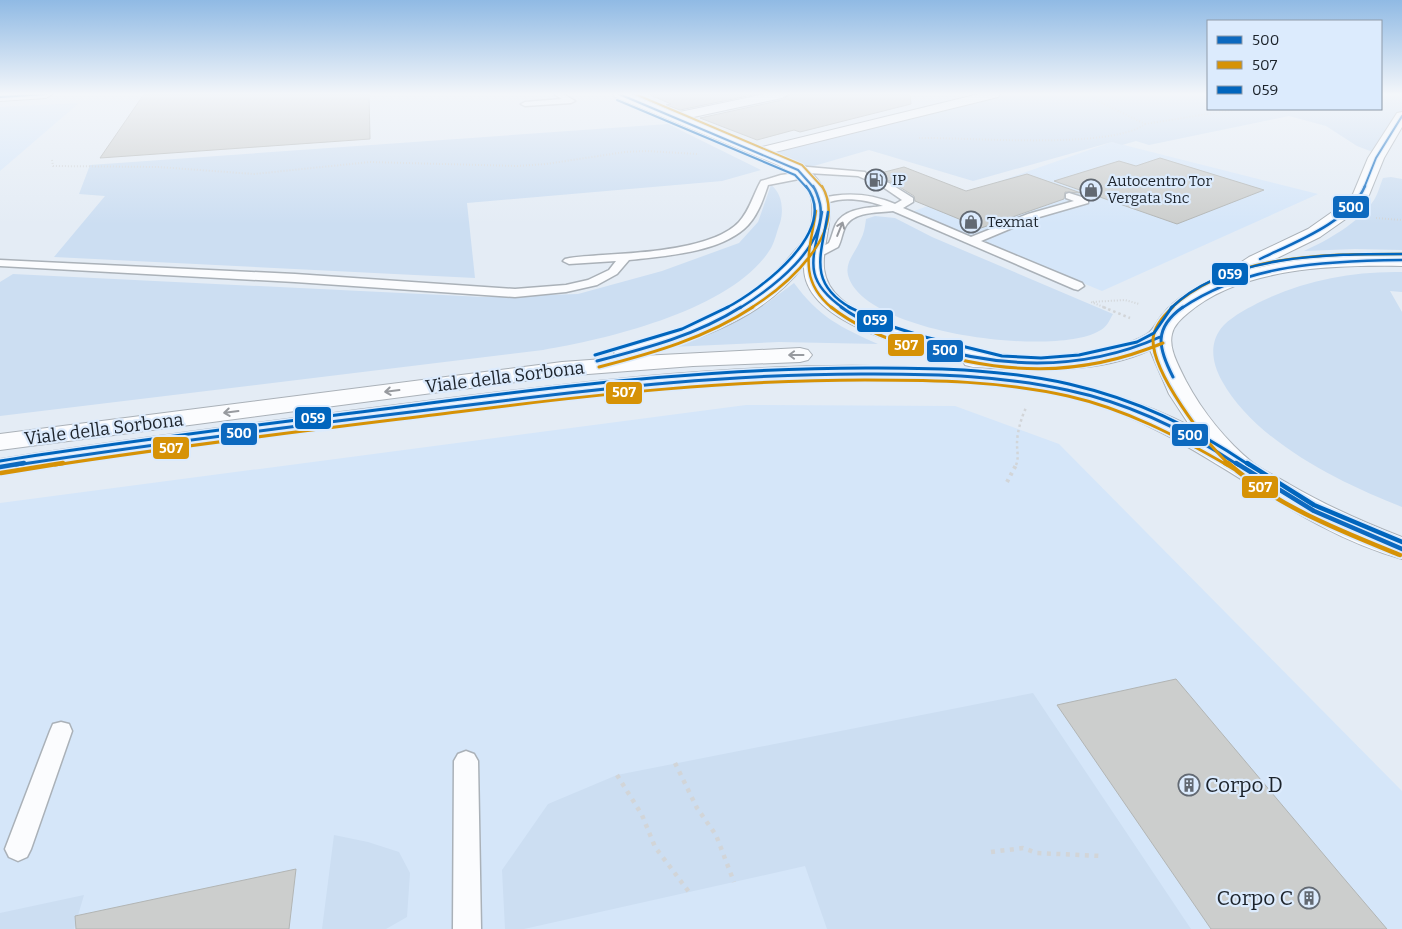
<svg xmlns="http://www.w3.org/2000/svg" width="1402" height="929" font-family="Bitter,serif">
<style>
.built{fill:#d5e6f9}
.green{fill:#ccdef2}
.building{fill:#cccecd;stroke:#b2b5b4}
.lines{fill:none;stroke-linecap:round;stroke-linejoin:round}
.service-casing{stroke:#aab1b8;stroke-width:3}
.minor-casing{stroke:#aab1b8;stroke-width:2}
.tertiary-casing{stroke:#aab1b8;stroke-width:2}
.secondary-casing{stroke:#aab1b8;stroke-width:2}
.path-far3{stroke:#d2d5d8;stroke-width:2;stroke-dasharray:1 2;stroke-linecap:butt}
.path-far2{stroke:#d2d5d8;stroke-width:2.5;stroke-dasharray:2.5 3;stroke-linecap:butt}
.path-far1{stroke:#d2d5d8;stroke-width:4;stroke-dasharray:3 4.5;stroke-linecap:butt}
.path{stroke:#d2d5d8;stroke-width:4.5;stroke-dasharray:4 5.5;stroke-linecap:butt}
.service{fill:#fbfcfe;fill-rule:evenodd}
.minor{fill:#fbfcfe;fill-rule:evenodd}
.tertiary{fill:#fbfcfe;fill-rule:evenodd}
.secondary{fill:#fbfcfe;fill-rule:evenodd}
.bus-1-far3-casing{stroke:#dcebfd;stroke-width:4}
.bus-1-far2-casing{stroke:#dcebfd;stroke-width:5}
.bus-1-far1-casing{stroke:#dcebfd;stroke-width:6}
.bus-1-casing{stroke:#dcebfd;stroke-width:8}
.bus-2-far3-casing{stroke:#dcebfd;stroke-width:4}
.bus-2-far2-casing{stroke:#dcebfd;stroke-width:5}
.bus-2-far1-casing{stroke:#dcebfd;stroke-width:6}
.bus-2-casing{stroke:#dcebfd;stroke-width:8}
.bus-3-far3-casing{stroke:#dcebfd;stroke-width:4}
.bus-3-far2-casing{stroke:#dcebfd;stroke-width:5}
.bus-3-far1-casing{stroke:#dcebfd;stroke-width:6}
.bus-3-casing{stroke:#dcebfd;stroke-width:8}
.bus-1-far3{stroke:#0c69bf;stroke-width:2}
.bus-1-far2{stroke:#0c69bf;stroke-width:2.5}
.bus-1-far1{stroke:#0c69bf;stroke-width:3}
.bus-1{stroke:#0c69bf;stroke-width:4.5}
.bus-2-far3{stroke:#d69206;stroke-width:2}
.bus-2-far2{stroke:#d69206;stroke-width:2.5}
.bus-2-far1{stroke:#d69206;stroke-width:3}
.bus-2{stroke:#d69206;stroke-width:4.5}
.bus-3-far3{stroke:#0065bd;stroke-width:2}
.bus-3-far2{stroke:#0065bd;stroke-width:2.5}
.bus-3-far1{stroke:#0065bd;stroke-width:3}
.bus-3{stroke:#0065bd;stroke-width:4.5}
.oneway{stroke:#979a9f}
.labels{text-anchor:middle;stroke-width:4.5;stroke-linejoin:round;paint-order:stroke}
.far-poi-label{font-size:15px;fill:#1c232b;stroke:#dcebfd;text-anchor:start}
.street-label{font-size:18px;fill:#1c232b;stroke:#dcebfd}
.near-poi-label{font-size:21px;fill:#1c232b;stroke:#dcebfd;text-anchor:start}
.line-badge{stroke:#dcebfd;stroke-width:2}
.badge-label{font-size:14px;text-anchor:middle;font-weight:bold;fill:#fff}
</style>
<rect width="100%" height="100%" fill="#e4ecf5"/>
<path class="built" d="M79 103 0 171V107Z
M1112 142 1318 194 1102 291 911 212Z
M746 405 955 406 1059 444 1402 791V929H0V503Z"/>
<path class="green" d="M1004 94H1208V109H1381V94H1402V116L1378 154 1357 146 1326 126 1289 116 1149 145 1136 141 1122 145 1112 142 973 181 869 150 807 168 772 152Z
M668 124 761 170 722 181 467 203 475 278 54 257 105 196 79 194 90 165Z
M1391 177 1402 179V250L1355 249 1304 251C1328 240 1359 223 1374 200 1378 194 1380 185 1383 178Z
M771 185C782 193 784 210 780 223 777 231 775 241 771 248 735 309 609 339 543 350L0 416V282L13 274 483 297 578 294 662 271 739 243 758 222Z
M875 216 895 218 932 237 1113 314C1109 321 1107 327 1099 331 1055 357 863 334 848 275 845 262 855 253 860 241 864 234 865 227 866 219Z
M1402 272V292L1390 291 1402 312V507C1340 483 1255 441 1222 381 1212 363 1208 342 1224 325 1234 315 1250 307 1262 301 1306 280 1353 271 1402 272Z
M794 283C819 317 840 327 878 344L779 342 671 347 747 315 767 303Z
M1033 693 1191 929H827L805 866 524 929H505L502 870 548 804 617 775Z
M334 835 368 842 399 852 410 873 407 917 386 929H322Z
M84 895 74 929H0V913Z"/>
<path class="building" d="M144 94H369L370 139 100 158Z
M648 94H757L680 110 666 105 671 104Z
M790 94H910L911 104 800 132 794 130 757 140 700 118 782 100Z
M1160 158 1264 190 1177 224 1054 181 1119 161 1136 166Z
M904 167 966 191 1027 174 1081 193 1065 192 1064 199 981 228 915 201 914 196 890 181 873 175Z
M1176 679 1341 875 1387 929H1211L1057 705Z
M296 869 289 929H76L75 916Z"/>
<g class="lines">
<g class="service-casing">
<path id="service" d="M554 94H563L575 101 571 103 525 106 521 104 525 102 562 99Z
M796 166 865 172 867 175 889 183 913 198V202L903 208 971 237 1028 214 1074 201 1066 198V194L1069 193 1088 199V203L1036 218 981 241 1082 283 1084 286 1078 290 1074 289 893 211C879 213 857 211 847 224 842 231 842 240 838 247L819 257H811L809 255 811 253 829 243C832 237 833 230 836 224 845 208 867 208 883 206 870 201 852 198 838 200 832 201 825 204 818 203V199C845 192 869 193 895 204L902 200 883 187 858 176 808 173 811 175 809 177 768 185C763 200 757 218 744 229 716 253 664 256 629 260L617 274 597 285 566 292 515 297 295 282 0 266V260L295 274 515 289 566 285 588 280 609 270 616 261 569 264 563 261 565 259C577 256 591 256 603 255 639 253 714 249 739 222 750 210 753 195 761 181L781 175 804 172 793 171 791 169Z
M61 722 69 724 72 731 31 849 27 857 18 861 9 857 5 849 50 731 53 724Z
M466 751 474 754 478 761 481 929H453L454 761 458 754Z"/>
</g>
<g class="minor-casing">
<path id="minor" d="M0 94H52L46 98 0 101Z
M765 94H788L782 98 675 121 668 117 675 113Z
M979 94H1000L998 97 759 156 754 155 752 152 754 149Z"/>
</g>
<g class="tertiary-casing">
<path id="tertiary" d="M613 94H630L805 167C862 213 795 259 841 299 877 330 953 347 1000 354 1038 360 1114 354 1147 334 1153 331 1158 319 1163 314 1175 299 1195 287 1213 281 1273 259 1338 254 1402 254V266C1335 265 1241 267 1188 313 1181 319 1174 325 1172 334 1168 349 1180 368 1186 381 1202 411 1226 441 1253 463 1264 471 1277 477 1289 484 1325 505 1363 522 1402 537V559C1286 527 1200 434 1084 401 1022 383 954 382 889 381 746 379 604 394 461 412 307 432 153 450 0 475V459C132 438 264 422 396 405 554 385 713 364 872 366 985 368 1088 374 1190 426L1169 394 1150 350C1096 375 1031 370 973 367L965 365 962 360C917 350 801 324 804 265 765 317 702 339 641 356L800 348 808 350 812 355 808 360 800 362 693 366 562 376 0 450V434L562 362 618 358 614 353 618 348C686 329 747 310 793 253 805 238 810 238 812 218 815 187 802 178 778 165L615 97Z"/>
</g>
<g class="secondary-casing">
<path id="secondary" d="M1402 112V127L1384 158 1369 195 1357 211 1320 237 1263 265 1228 288 1221 290 1214 288 1211 284 1214 280 1249 257 1308 229 1345 203 1353 194 1368 158 1397 113Z"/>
</g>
<path class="path-far3" d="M1145 124 1239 109
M919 138C967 137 1110 150 1145 124L1096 100 1091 94
M52 160 53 166 159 167 254 174 370 162 517 166 546 164 625 152 646 151 698 154
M1376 218 1402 220
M1106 308 1091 302 1125 300 1139 304"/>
<path class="path-far2" d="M1103 307 1130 318
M1016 465C1019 458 1017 451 1017 444 1017 433 1021 418 1026 408"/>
<path class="path-far1" d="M1007 482 1017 463"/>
<path class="path" d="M675 763 697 808 716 835 734 882
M617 775 642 815 655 847 689 892
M991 852 1023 848 1037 853 1102 856"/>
<use href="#service" class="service"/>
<use href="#minor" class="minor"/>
<use href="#tertiary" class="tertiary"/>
<use href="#secondary" class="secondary"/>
<g class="bus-1-far3-casing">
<path id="bus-1-far3" d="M619 94 798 170 814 188
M0 97 46 94
M1364 188 1376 158 1402 116"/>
</g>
<g class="bus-1-far2-casing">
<path id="bus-1-far2" d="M822 212C815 257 799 277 843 308
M1260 259C1293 243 1350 222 1365 186
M740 308C772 288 828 247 820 204 818 196 817 192 813 186
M1182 308C1247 264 1325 261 1402 260"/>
</g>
<g class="bus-1-far1-casing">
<path id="bus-1-far1" d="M841 307C866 325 895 336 924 345 1003 369 1084 371 1160 337
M597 361C647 348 697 335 741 307
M1173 377C1158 348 1153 328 1183 307
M16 465C166 442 318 423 469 405 603 388 738 373 874 374 938 374 1004 376 1067 390 1129 403 1185 430 1238 465"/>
</g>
<g class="bus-1-casing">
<path id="bus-1" d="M1236 463 1314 511 1402 549
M0 467 24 463"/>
</g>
<g class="bus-2-far3-casing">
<path id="bus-2-far3" d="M635 94 802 165 823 188"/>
</g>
<g class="bus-2-far2-casing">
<path id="bus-2-far2" d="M816 211C810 250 797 279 832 308
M751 308C786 286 849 233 822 186
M1171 308C1231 253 1326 254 1402 254"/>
</g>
<g class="bus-2-far1-casing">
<path id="bus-2-far1" d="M831 307C856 327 886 339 916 348 1002 375 1079 378 1163 343
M1173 307C1163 316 1154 326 1153 339 1152 373 1205 442 1230 465
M599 367C653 353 706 338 753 307
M55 465C191 444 328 428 465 411 598 394 731 380 865 380 933 380 1002 381 1068 396 1125 409 1177 436 1227 465"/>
</g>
<g class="bus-2-casing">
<path id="bus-2" d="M1225 463 1235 469
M1228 463C1276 506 1341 531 1400 555
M1 473 63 463"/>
</g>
<g class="bus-3-far3-casing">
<path id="bus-3-far3" d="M617 100 795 175 807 188"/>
</g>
<g class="bus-3-far2-casing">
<path id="bus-3-far2" d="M828 212C822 253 806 282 851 308
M726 308C760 290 841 231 806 186
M1171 308C1226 254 1330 254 1402 254"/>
</g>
<g class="bus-3-far1-casing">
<path id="bus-3-far1" d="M849 307 884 324 925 337 1002 356 1041 358 1079 355 1137 342 1154 333 1172 307
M595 355 682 329 728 307
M0 461C146 438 292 421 438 402 584 383 731 367 878 368 942 368 1007 370 1069 384 1138 400 1191 426 1249 465"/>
</g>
<g class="bus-3-casing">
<path id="bus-3" d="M1247 463 1314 505 1402 542"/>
</g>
<use href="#bus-1-far3" class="bus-1-far3"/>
<use href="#bus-1-far2" class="bus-1-far2"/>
<use href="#bus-1-far1" class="bus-1-far1"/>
<use href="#bus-1" class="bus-1"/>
<use href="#bus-2-far3" class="bus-2-far3"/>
<use href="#bus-2-far2" class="bus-2-far2"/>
<use href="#bus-2-far1" class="bus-2-far1"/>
<use href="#bus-2" class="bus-2"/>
<use href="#bus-3-far3" class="bus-3-far3"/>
<use href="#bus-3-far2" class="bus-3-far2"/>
<use href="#bus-3-far1" class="bus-3-far1"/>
<use href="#bus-3" class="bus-3"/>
</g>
<defs><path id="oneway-shaft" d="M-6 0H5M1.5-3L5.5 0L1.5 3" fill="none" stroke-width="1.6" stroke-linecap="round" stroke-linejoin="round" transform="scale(1.25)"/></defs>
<g class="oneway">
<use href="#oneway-shaft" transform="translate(840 229) rotate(-68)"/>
<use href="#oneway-shaft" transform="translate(796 355) rotate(180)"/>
<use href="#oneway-shaft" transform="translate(392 391) rotate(173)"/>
<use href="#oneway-shaft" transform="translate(231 412) rotate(173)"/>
</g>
<linearGradient id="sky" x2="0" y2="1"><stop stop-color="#90bae4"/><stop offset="0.42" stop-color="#f3f6fa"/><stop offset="1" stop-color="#f3f6fa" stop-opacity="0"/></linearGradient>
<rect width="1402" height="224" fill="url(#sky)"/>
<defs>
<g id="fuel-ring" transform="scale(1.125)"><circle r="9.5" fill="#dcebfd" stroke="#626972" stroke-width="1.5"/><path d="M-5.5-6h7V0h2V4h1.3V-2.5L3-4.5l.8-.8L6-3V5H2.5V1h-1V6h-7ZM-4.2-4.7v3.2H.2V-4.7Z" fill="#626972"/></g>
<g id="shop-ring" transform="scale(1.125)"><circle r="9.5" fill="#dcebfd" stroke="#626972" stroke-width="1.5"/><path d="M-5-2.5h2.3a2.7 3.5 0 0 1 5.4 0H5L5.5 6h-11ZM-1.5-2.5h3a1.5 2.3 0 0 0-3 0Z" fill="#626972"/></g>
<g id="building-ring" transform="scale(1.125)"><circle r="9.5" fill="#dcebfd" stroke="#626972" stroke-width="1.5"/><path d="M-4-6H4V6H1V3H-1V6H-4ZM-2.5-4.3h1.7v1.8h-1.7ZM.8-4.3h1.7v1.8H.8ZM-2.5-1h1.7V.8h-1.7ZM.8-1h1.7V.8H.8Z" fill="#626972"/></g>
</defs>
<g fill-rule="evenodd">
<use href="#fuel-ring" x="876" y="180"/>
<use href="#shop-ring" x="1091" y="190"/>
<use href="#shop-ring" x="971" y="222"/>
<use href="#building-ring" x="1189" y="785"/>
<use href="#building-ring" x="1309" y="898"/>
</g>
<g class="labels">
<g class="far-poi-label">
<text x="892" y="185">IP</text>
<text x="1107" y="186">Autocentro Tor<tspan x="1107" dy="17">Vergata Snc</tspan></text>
<text x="987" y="227">Texmat</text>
</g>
<g class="street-label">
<text transform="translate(505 377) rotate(-7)" y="6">Viale della Sorbona</text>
<text transform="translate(104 429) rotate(-7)" y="6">Viale della Sorbona</text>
</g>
<g class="near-poi-label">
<text x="1205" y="792">Corpo D</text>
<text x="1293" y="905" text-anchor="end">Corpo C</text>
</g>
</g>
<g class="line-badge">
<rect x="1332" y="195" width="38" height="24" rx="5" fill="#0c69bf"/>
<rect x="1211" y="262" width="38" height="24" rx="5" fill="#0065bd"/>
<rect x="856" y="309" width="38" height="24" rx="5" fill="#0065bd"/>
<rect x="887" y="333" width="38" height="24" rx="5" fill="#d69206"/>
<rect x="926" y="339" width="38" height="24" rx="5" fill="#0c69bf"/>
<rect x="605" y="381" width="38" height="24" rx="5" fill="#d69206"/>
<rect x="294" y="406" width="38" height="24" rx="5" fill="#0065bd"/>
<rect x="220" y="422" width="38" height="24" rx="5" fill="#0c69bf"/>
<rect x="1171" y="423" width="38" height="24" rx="5" fill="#0c69bf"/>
<rect x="152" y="436" width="38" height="24" rx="5" fill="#d69206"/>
<rect x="1241" y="475" width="38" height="24" rx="5" fill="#d69206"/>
</g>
<g class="badge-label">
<text x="1351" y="212">500</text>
<text x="1230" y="279">059</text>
<text x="875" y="325">059</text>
<text x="906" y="350">507</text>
<text x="945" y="355">500</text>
<text x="624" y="397">507</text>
<text x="313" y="423">059</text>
<text x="239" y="438">500</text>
<text x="1190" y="440">500</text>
<text x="171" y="453">507</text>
<text x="1260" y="492">507</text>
</g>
<rect x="1207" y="20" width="175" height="90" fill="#dcebfd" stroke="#8f9ba9"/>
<rect x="1217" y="36" width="25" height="8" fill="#0c69bf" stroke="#8f9ba9"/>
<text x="1252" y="45" font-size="15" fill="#1c232b">500</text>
<rect x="1217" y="61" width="25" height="8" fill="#d69206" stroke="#8f9ba9"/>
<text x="1252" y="70" font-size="15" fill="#1c232b">507</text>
<rect x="1217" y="86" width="25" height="8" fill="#0065bd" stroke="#8f9ba9"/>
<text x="1252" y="95" font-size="15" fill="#1c232b">059</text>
</svg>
